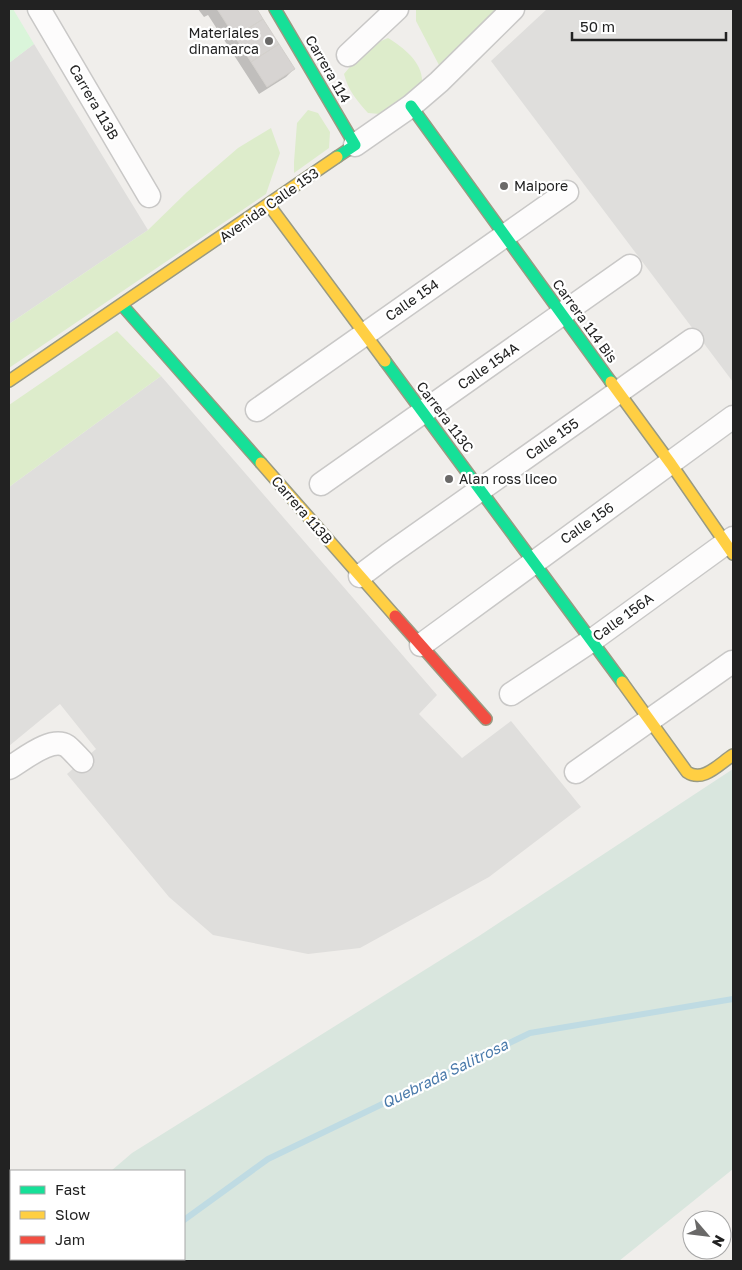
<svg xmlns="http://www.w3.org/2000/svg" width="742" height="1270" font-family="'Golos Text',sans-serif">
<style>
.residential{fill:#dfdedc}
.grass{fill:#ddeccb}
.wetland{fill:#d9e6de}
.park{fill:#daf5da}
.shadow{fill:#0003}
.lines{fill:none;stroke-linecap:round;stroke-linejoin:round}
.stream{stroke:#bfdbe3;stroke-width:6}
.building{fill:#d7d4d2;stroke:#d3d0cc}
.street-casing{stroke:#c9c8c7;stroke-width:25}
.fast-casing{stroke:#999a82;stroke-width:14}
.slow-casing{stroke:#999a82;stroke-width:14}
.jam-casing{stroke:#999a82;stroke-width:14}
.street{stroke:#fdfcfc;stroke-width:22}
.fast{stroke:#16e098;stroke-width:11}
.slow{stroke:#ffcf43;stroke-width:11}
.jam{stroke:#f24e42;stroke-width:11}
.poi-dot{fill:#6a6968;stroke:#fff;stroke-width:2}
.labels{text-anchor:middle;stroke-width:4.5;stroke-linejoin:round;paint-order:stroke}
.poi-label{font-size:14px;fill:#222;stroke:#fff;text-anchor:start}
.street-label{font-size:14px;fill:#222;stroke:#fff}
.water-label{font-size:15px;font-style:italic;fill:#4a7aab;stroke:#fff}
</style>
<rect width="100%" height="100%" fill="#f0eeeb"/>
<path class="residential" d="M547 9H733V382L491 61Z
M34 44 148 230 9 324V63Z
M161 376 437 695 419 714 462 758 511 721 581 807 489 877 360 948 308 954 213 935 169 897 67 774 96 749 60 704 9 746V487Z"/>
<path class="grass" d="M416 9H500L440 67 416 21Z
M388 38C404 48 424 63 422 84L395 107 380 114 368 113C357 101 348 90 344 74 357 58 368 45 388 38Z
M308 110 318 113 330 132 329 148 294 173V162L297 123Z
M271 128 280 153 266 194 9 368V324L148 230 187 192 238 148Z
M117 331 161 376 9 487V405Z"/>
<path class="wetland" d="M733 769V1169L619 1261H9V1257L11 1255V1259H184V1171H111L132 1153 479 936Z"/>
<path class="park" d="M9 9H13L34 44 9 63Z"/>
<path class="shadow" d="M198 9H255L294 69 286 77 259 94 208 15 204 17Z"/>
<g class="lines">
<path class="stream" d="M184 1220 268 1159 530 1033 733 999
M128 1261 132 1259"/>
</g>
<path class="building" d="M217 9H257L263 19 235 37Z
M263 19 279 44 251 62 235 37Z
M279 44 295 69 267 87 251 62Z"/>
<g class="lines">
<g class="street-casing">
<path id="street" d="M39 9 149 196
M348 55 397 9
M355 145 411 106 439 82 513 9
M257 410 567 192
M321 484 630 266
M360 576 388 555 692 340
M421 645 733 417
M511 694 591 641 733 538
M9 768C23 760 51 736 67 746 72 750 77 756 82 761
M576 772 732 662"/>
</g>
<g class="fast-casing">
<path id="fast" d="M275 9 355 145 337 157
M411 106 611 382
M122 305 261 463
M385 361 622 682"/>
</g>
<g class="slow-casing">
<path id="slow" d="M269 205 385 361
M9 381 337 157
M611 382 671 464 733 554
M261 463 395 616
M622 682 687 772C703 783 719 764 733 755"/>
</g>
<g class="jam-casing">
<path id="jam" d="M395 616 486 719"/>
</g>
<use href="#street" class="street"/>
<use href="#fast" class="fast"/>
<use href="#slow" class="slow"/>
<use href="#jam" class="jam"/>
</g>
<g class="poi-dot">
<circle cx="269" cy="41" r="5"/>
<circle cx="504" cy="186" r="5"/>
<circle cx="449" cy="479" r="5"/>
</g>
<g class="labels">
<g class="poi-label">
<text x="259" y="38" text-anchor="end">Materiales<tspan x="259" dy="16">dinamarca</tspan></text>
<text x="514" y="191">Maipore</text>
<text x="459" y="484">Alan ross liceo</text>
</g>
<g class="street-label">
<text transform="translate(328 69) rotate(60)" y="5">Carrera 114</text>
<text transform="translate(94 102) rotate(60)" y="5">Carrera 113B</text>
<text transform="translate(269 205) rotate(-35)" y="5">Avenida Calle 153</text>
<text transform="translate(412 300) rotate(-35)" y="5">Calle 154</text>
<text transform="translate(585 321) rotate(54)" y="5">Carrera 114 Bis</text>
<text transform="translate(488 366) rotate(-35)" y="5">Calle 154A</text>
<text transform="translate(445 417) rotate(53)" y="5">Carrera 113C</text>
<text transform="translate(552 439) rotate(-35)" y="5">Calle 155</text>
<text transform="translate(302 510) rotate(49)" y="5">Carrera 113B</text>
<text transform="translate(587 523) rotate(-35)" y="5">Calle 156</text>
<text transform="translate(623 617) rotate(-36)" y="5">Calle 156A</text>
</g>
<g class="water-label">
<text transform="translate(445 1074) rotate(-26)" y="5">Quebrada Salitrosa</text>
</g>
</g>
<rect width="742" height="1270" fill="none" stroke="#222222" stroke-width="20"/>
<rect x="10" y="1170" width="175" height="90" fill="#ffffff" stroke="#a7a7a7"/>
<rect x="20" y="1186" width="25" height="8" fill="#16e098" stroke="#a7a7a7"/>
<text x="55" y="1195" font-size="15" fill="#222222">Fast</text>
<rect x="20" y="1211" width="25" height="8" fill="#ffcf43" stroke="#a7a7a7"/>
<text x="55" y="1220" font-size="15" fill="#222222">Slow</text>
<rect x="20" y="1236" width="25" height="8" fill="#f24e42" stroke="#a7a7a7"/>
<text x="55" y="1245" font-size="15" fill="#222222">Jam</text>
<g transform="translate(707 1235) rotate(118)"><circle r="24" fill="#ffffff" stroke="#a7a7a7"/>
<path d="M0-4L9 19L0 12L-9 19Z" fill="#6a6968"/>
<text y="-8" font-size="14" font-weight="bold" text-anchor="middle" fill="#222222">N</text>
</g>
<path d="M572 32v8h154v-8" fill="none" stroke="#222222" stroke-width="2.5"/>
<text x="580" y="32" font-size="15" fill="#222222" stroke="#ffffff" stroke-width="4" paint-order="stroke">50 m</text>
</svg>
